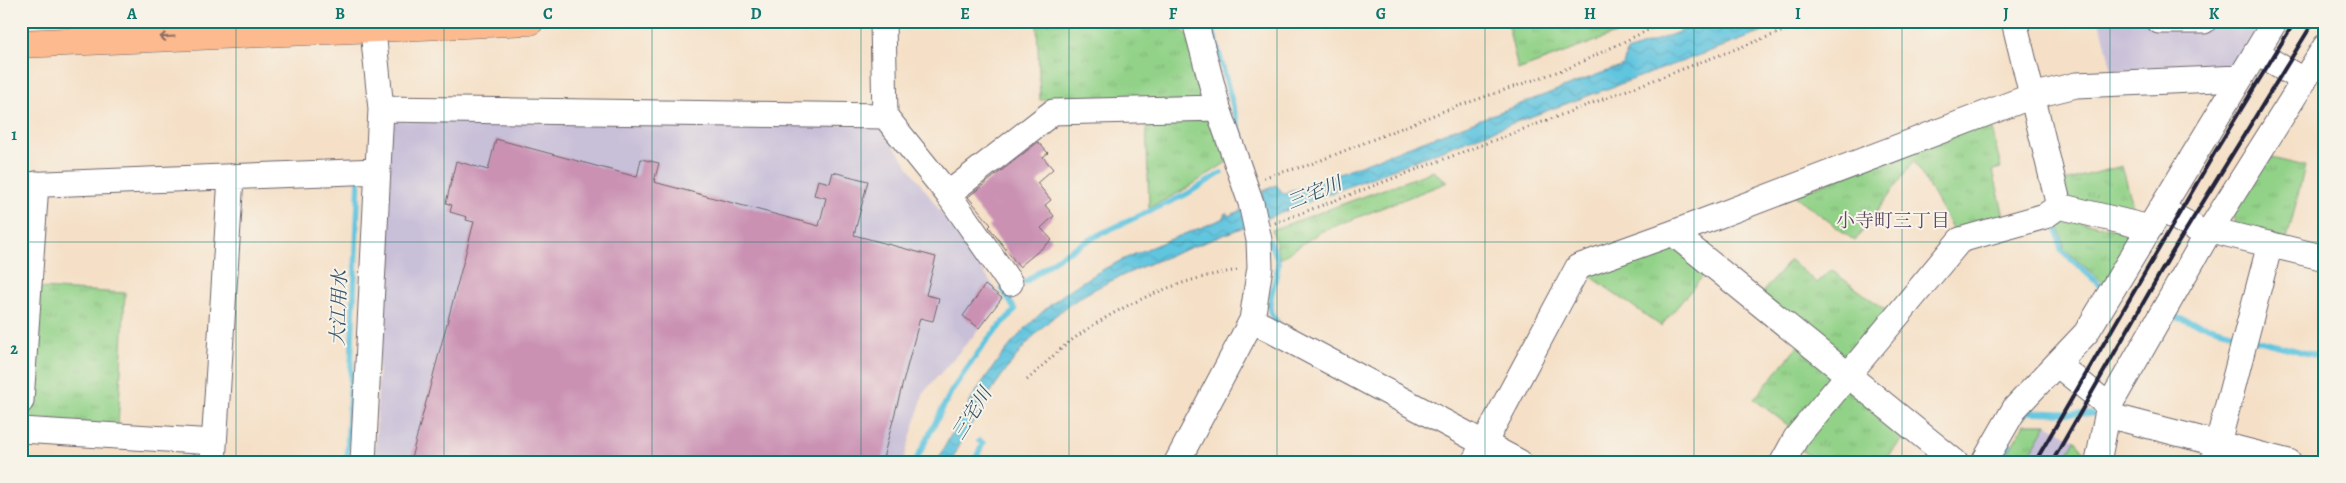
<svg xmlns="http://www.w3.org/2000/svg" width="2346" height="483" font-family="Alegreya,'Noto Serif JP',serif">
<style>
.industrial{fill:#c8bfd8}
.grass{fill:url(#grass-tufts);stroke:#5a7a62}
.water{fill:url(#water-waves);stroke:#42748d}
.lines{fill:none;stroke-linecap:round;stroke-linejoin:round}
.stream{stroke:#61c5df;stroke-width:5.5}
.building{fill:#ca91b3}
.minor-casing{stroke:#6c646c;stroke-width:27}
.major-casing{stroke:#6c646c;stroke-width:29}
.path{stroke:#6c646c;stroke-width:3;stroke-dasharray:1 4;stroke-linecap:butt}
.minor{stroke:#fff;stroke-width:25}
.major{stroke:#fcba8e;stroke-width:28}
.rail{stroke:#22223b;stroke-width:4}
.oneway{stroke:#8f6e64}
.grid{fill:none;stroke:#0f766e;stroke-width:1;stroke-opacity:0.55}
.labels{text-anchor:middle;stroke-width:4;stroke-linejoin:round;paint-order:stroke}
.water-label{font-size:19px;font-style:italic;fill:#35536c;stroke:#f7f3e8}
.neighbourhood-label{font-size:19px;fill:#5d4965;stroke:#f7f3e8}
.neatline{fill:none;stroke:#0f766e;stroke-width:2}
.grid-label{font-size:16px;text-anchor:middle;font-weight:bold;fill:#0f766e}
</style>
<defs>
<pattern id="grass-tufts" width="24" height="20" patternUnits="userSpaceOnUse" patternTransform="scale(1.25)"><rect width="24" height="20" fill="#92d288"/><path d="M3 7l-1-3M5 7V3M7 7l1-3M15 17l-1-3M17 17v-4M19 17l1-3" fill="none" stroke="#7eb476"/></pattern>
<pattern id="water-waves" width="16" height="10" patternUnits="userSpaceOnUse" patternTransform="scale(1.25)"><rect width="16" height="10" fill="#61c5df"/><path d="M0 5q4-4 8 0t8 0" fill="none" stroke="#54a9c0"/></pattern>
</defs>
<rect width="100%" height="100%" fill="#f7f3e8"/>
<filter id="ink" filterUnits="userSpaceOnUse"><feTurbulence type="fractalNoise" baseFrequency=".02" numOctaves="2"/><feDisplacementMap in="SourceGraphic" scale="10" xChannelSelector="R" yChannelSelector="G"/><feConvolveMatrix kernelMatrix="1 2 1 2 8 2 1 2 1" color-interpolation-filters="sRGB"/></filter>
<filter id="wash" filterUnits="userSpaceOnUse"><feTurbulence type="fractalNoise" baseFrequency=".0096" numOctaves="4" result="noise"/><feDisplacementMap in="SourceGraphic" scale="20" xChannelSelector="R" yChannelSelector="G"/><feGaussianBlur stdDeviation="1.12" result="paint"/><feColorMatrix in="noise" values="0 0 0 0 0 0 0 0 0 0 0 0 0 0 0 0 0 1.4 0 .05"/><feComposite in="paint" operator="in"/></filter>
<g filter="url(#wash)">
<rect width="100%" height="100%" fill="#f5e0c7"/>
<path class="industrial" d="M2100 21H2262L2239 60 2225 69 2112 71Z
M396 121 879 125 1004 301 924 392 903 462H375L388 131Z
M2024 424H2047L2075 440 2088 456 2085 462H2003Z"/>
<path class="grass" d="M1129 21H1169L1192 38 1206 91 1195 102 1091 98 1040 100 1037 24Z
M1507 21H1650L1518 70Z
M1146 116 1215 120 1227 162 1184 190 1149 208Z
M1990 120 2001 168 1993 170 2005 221 1956 235 1914 161 1855 241 1794 195Z
M2267 157 2305 166 2287 240 2237 229 2232 215Z
M2122 166 2136 216 2075 206 2057 183Z
M1433 171 1448 182 1320 232 1280 259 1272 230Z
M2057 217 2135 233 2107 286 2064 249Z
M1665 243 1708 270 1661 326 1583 271Z
M1790 260 1817 283 1831 270 1891 314 1851 363 1760 295Z
M38 288 125 293 118 427 36 422 29 412Z
M1799 345 1834 374 1794 430 1754 399Z
M1856 390 1908 432 1884 462H1817L1799 448 1844 391Z
M2024 424H2047L2025 462H2003Z
M2075 440 2088 456 2085 462H2064Z"/>
<path class="water" d="M1709 21H1793L1486 133 1146 265C1120 277 1092 288 1069 305 1019 340 978 408 951 462H937C976 383 1025 309 1106 268 1144 248 1186 234 1225 218L1224 214 1227 213 1228 216 1262 202 1263 191 1276 185 1284 194 1623 65 1627 51Z"/>
<g class="lines">
<path class="stream" d="M1212 27 1243 143
M2056 225 2061 250 2103 288 2102 291
M1269 241C1272 247 1278 257 1278 263 1279 278 1260 311 1277 321
M1025 282 1062 255 1102 233 1187 194 1221 173
M2170 321 2173 317 2239 334
M2252 339 2325 358
M2024 416 2026 412 2093 414
M347 462 359 177
M915 462 952 390 987 340 1015 310 1002 288
M974 462 983 443 979 441
M1999 462 2009 444"/>
</g>
<g id="blocks">
<path class="building" d="M496 139 637 177 641 159 659 163 654 182 819 226 826 198 814 195 818 180 830 183 833 172 868 181 854 235 936 257 926 295 939 298 933 321 920 318 882 462H410L474 222 466 220 467 217 450 212 452 205 446 203 456 161 488 170Z
M1038 142 1048 153 1043 157 1053 169 1037 183 1051 200 1045 205 1054 216 1041 228 1052 240 1019 267 989 227 991 225 968 197Z
M985 285 1002 298 979 328 963 316Z"/>
</g>
</g>
<g filter="url(#ink)">
<use href="#blocks" fill-opacity="0" stroke="#6c646c" stroke-width="1"/>
<g class="lines">
<g class="minor-casing">
<path id="minor" d="M883 21 885 116 948 194 1010 283
M2014 21 2059 206 2150 228
M2159 21H2204
M2256 52 2304 81
M381 109 885 116
M21 185 378 171
M948 194 1053 112 1218 108
M2161 209 2207 235
M2211 230 2325 258
M1673 233 1955 462
M1252 320 1519 462
M2057 364 2109 406
M21 401 36 184
M2107 415 2289 462
M21 430 214 442
M213 462 231 177
M363 462 381 109 372 21
M1177 462 1252 320 1260 267 1259 240 1251 203 1218 108 1195 21
M1474 462 1578 267 1673 233 2032 96 2076 85 2240 78
M1783 462 1796 438 1960 240 2045 216 2059 206
M1984 462 2015 408 2086 333 2275 21
M2098 462 2109 406 2207 235 2325 47
M2213 462 2270 244"/>
</g>
<g class="major-casing">
<path id="major" d="M21 44 530 21"/>
</g>
<path class="path" d="M1264 177 1309 165 1441 112 1571 67 1667 21
M1275 223 1794 27
M1027 380C1042 367 1056 352 1072 340 1121 304 1180 278 1239 270"/>
<use href="#minor" class="minor"/>
<use href="#major" class="major"/>
<path class="rail" d="M2035 462 2215 152 2295 21
M2052 462 2170 256 2314 21"/>
</g>
<defs><path id="oneway-shaft" d="M-6 0H5M1.5-3L5.5 0L1.5 3" fill="none" stroke-width="1.6" stroke-linecap="round" stroke-linejoin="round" transform="scale(1.25)"/></defs>
<use class="oneway" href="#oneway-shaft" transform="translate(167 37) rotate(177)"/>
</g>
<path class="grid" d="M236 21V462M444 21V462M652 21V462M861 21V462M1069 21V462M1277 21V462M1485 21V462M1694 21V462M1902 21V462M2110 21V462M21 242H2325"/>
<g class="labels">
<g class="water-label">
<text transform="translate(1314 192) rotate(-22)" y="7">三宅川</text>
<text transform="translate(338 308) rotate(-88)" y="7">大江用水</text>
<text transform="translate(971 413) rotate(-58)" y="7">三宅川</text>
</g>
<g class="neighbourhood-label">
<text x="1893" y="227">小寺町三丁目</text>
</g>
</g>
<rect width="2346" height="483" fill="none" stroke="#f7f3e8" stroke-width="55"/>
<rect x="28" y="28" width="2290" height="428" class="neatline"/>
<g class="grid-label">
<text x="132" y="19">A</text>
<text x="340" y="19">B</text>
<text x="548" y="19">C</text>
<text x="756" y="19">D</text>
<text x="965" y="19">E</text>
<text x="1173" y="19">F</text>
<text x="1381" y="19">G</text>
<text x="1590" y="19">H</text>
<text x="1798" y="19">I</text>
<text x="2006" y="19">J</text>
<text x="2214" y="19">K</text>
<text x="14" y="140">1</text>
<text x="14" y="354">2</text>
</g>
</svg>
